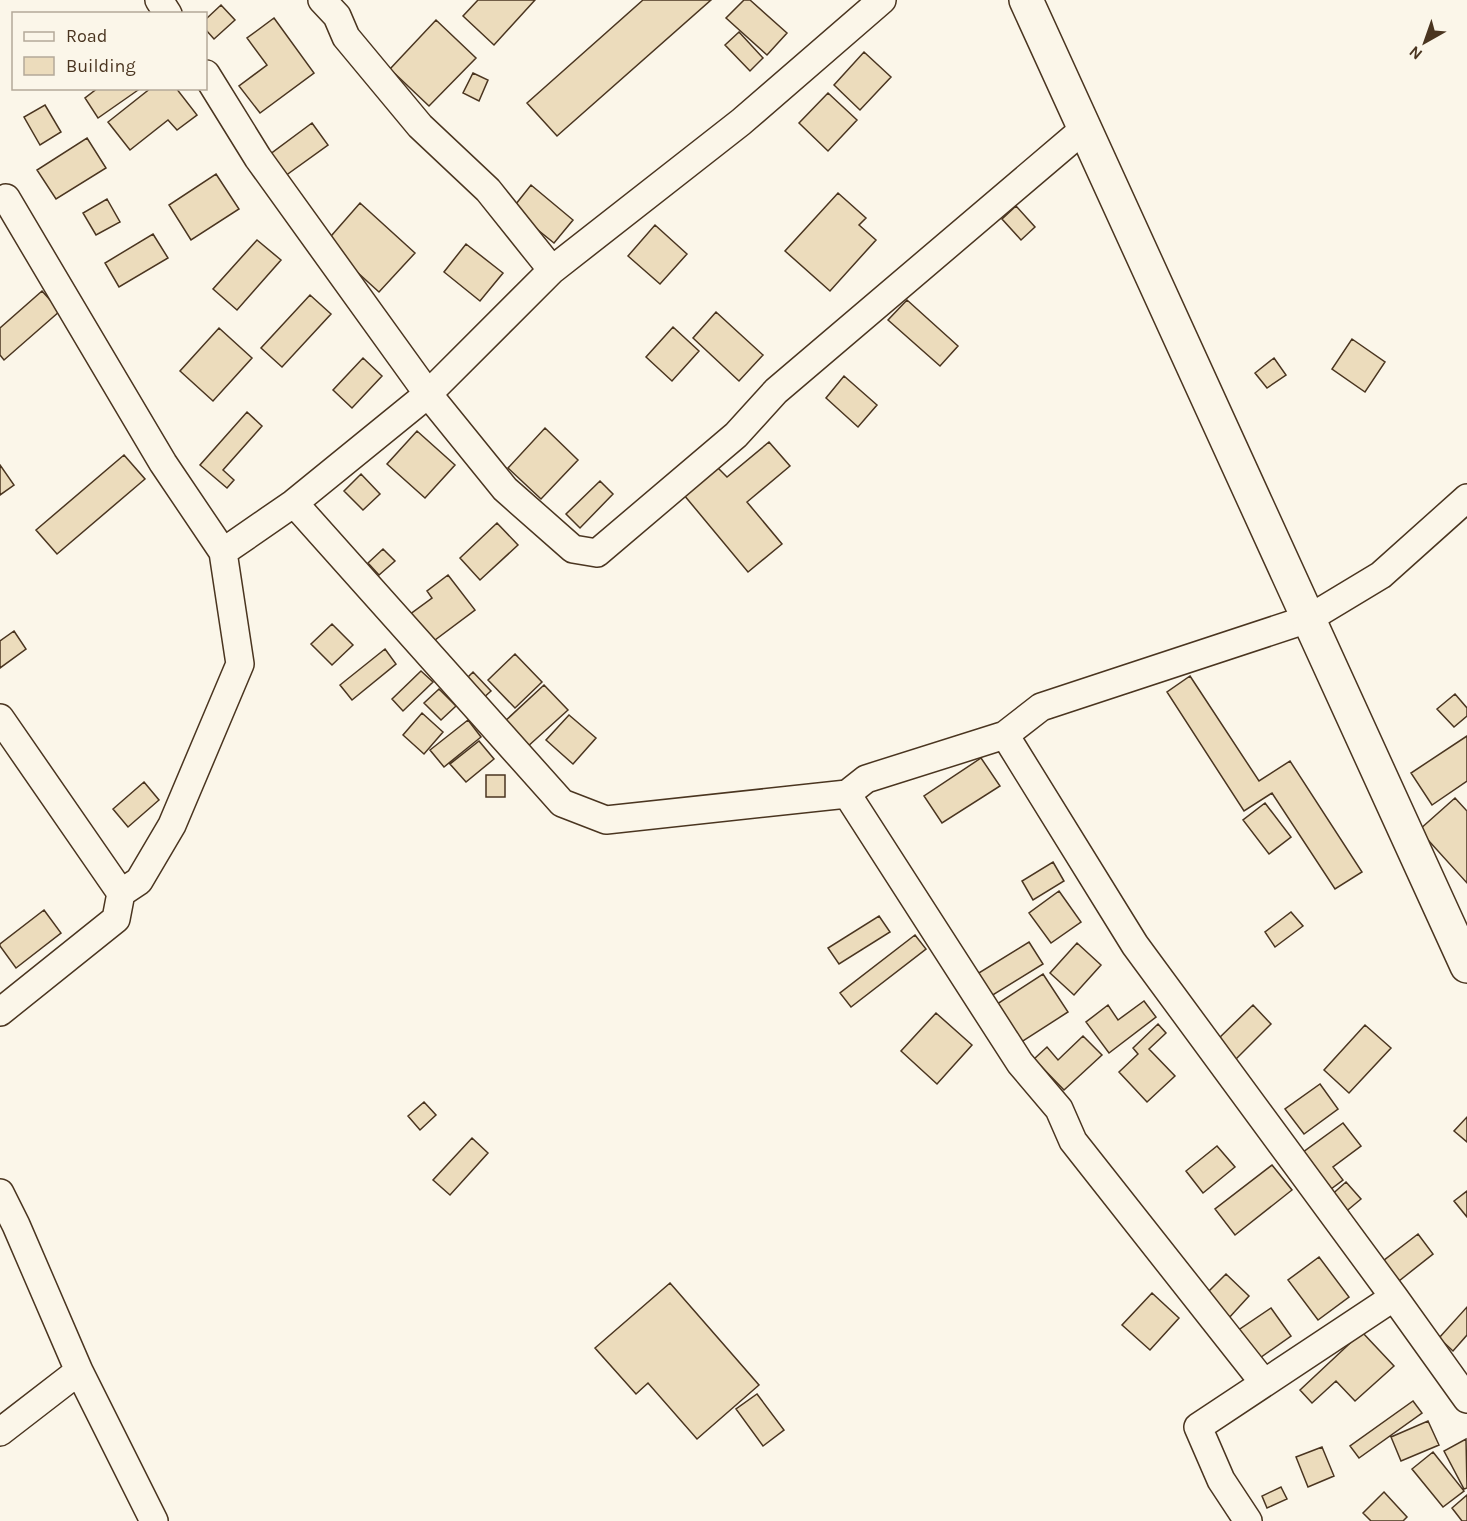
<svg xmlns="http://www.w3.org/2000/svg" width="1467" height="1521" font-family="Karla,sans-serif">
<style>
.building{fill:#ecdcbc;stroke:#4a3520;stroke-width:1.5}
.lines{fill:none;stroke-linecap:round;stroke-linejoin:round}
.minor-casing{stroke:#4a3520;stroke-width:30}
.tertiary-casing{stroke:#4a3520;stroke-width:36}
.minor{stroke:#fbf6e9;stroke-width:27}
.tertiary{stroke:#fbf6e9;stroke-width:33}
</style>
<rect width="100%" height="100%" fill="#fbf6e9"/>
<path class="building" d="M478 0H535L494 45 463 16Z
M643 0H711L557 136 527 103Z
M744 0H750L787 33 767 55 726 18Z
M221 5 235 20 214 39 206 30V19Z
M274 18 314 73 260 113 239 86 267 65 247 38Z
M436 20 476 58 429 106 390 69Z
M739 32 763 58 750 71 725 45Z
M864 52 891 77 860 110 834 85Z
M473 73 488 80 479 101 463 93Z
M141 88 98 118 85 98 98 88Z
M151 88H176L197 115 177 130 168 120 130 150 108 122Z
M828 93 857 120 828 151 799 123Z
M45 105 61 132 40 145 24 117Z
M312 123 328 145 285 176 269 155Z
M87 138 106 168 56 199 37 170Z
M216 174 239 209 191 240 169 205Z
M531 185 573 220 554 243 512 209Z
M838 193 866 218 859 225 876 240 830 291 785 251Z
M107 199 120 222 96 235 83 213Z
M360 203 415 253 379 292 325 243Z
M1016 206 1035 227 1021 240 1002 219Z
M655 225 687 254 660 284 628 256Z
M153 234 168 258 119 287 105 263Z
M257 240 281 260 237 310 213 289Z
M466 244 503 273 480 301 444 272Z
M42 291 60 311 4 360 0 355V328Z
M310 295 331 314 282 367 261 348Z
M907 300 958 346 940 366 888 320Z
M716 312 763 355 739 381 693 338Z
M673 327 699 351 672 381 646 357Z
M219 328 252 358 213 401 180 371Z
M1352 339 1385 362 1365 392 1332 369Z
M363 358 382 376 352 408 333 390Z
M1274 358 1286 375 1267 388 1255 373Z
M844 376 877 405 858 427 826 398Z
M247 412 262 426 223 470 234 480 227 488 200 465Z
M545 428 578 460 541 499 508 468Z
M417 431 455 465 425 498 387 464Z
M769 442 790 466 747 502 782 544 748 572 684 495 717 467 727 477Z
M124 455 145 479 57 554 36 530Z
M0 465 14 485 0 495Z
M361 474 380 494 363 510 344 491Z
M600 481 613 494 580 528 566 514Z
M497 523 518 545 480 580 460 558Z
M383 549 395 561 379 575 368 563Z
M448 575 475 610 431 643 409 615 432 598 427 591Z
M332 624 353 645 332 665 311 644Z
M14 631 26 649 0 668V641Z
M385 649 396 664 352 700 340 685Z
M515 654 542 682 515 708 488 680Z
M421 671 433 682 403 711 392 699Z
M473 672 491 691 481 700 463 682Z
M1190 676 1259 781 1290 761 1362 872 1335 889 1272 793 1244 811 1167 692Z
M544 685 568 710 526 748 503 723Z
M439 689 456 706 441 720 424 703Z
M1455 694 1467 708V716L1454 727 1437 709Z
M422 713 443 732 424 754 403 735Z
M569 715 596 738 573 764 546 740Z
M468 720 481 737 444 767 430 750Z
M1467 736V781L1432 805 1411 773Z
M479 741 494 759 466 782 450 764Z
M981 758 1000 786 942 823 924 796Z
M486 775H505V797H486Z
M144 782 159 800 128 827 113 809Z
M1455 798 1467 811V883L1419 830Z
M1265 803 1291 837 1269 854 1243 820Z
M1053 862 1064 881 1033 900 1022 881Z
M1059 891 1081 922 1051 943 1029 913Z
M44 910 61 933 16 968 0 946V944Z
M1291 912 1303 926 1275 947 1265 932Z
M879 916 890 932 839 964 828 948Z
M915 935 926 949 851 1007 840 993Z
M1029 942 1043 964 983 1001 969 979Z
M1077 943 1101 965 1074 995 1050 973Z
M1043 974 1068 1012 1015 1046 991 1008Z
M1144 1001 1156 1017 1109 1053 1086 1022 1108 1005 1118 1020Z
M1253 1005 1271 1024 1234 1061 1215 1042Z
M936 1013 972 1045 937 1084 901 1051Z
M1158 1024 1166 1033 1149 1049 1175 1076 1147 1102 1119 1072 1138 1054 1133 1048Z
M1365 1025 1391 1048 1349 1093 1324 1070Z
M1083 1036 1102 1055 1064 1090 1034 1059 1047 1047 1058 1060Z
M1320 1084 1338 1109 1304 1134 1285 1109Z
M424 1102 436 1115 420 1130 408 1116Z
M1467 1117V1142L1454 1131Z
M1343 1123 1361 1146 1333 1167 1343 1180 1323 1195 1295 1158Z
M472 1138 488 1153 450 1195 433 1180Z
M1217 1146 1235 1167 1203 1193 1186 1171Z
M1272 1165 1292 1190 1235 1235 1215 1209Z
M1346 1182 1361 1199 1343 1214 1328 1198Z
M1467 1191V1217L1454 1201Z
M1418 1234 1433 1254 1399 1281 1383 1261Z
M1319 1257 1349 1297 1318 1320 1288 1280Z
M1226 1274 1249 1296 1228 1319 1204 1296Z
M670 1283 759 1385 697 1439 648 1383 636 1394 595 1348Z
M1152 1293 1179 1318 1150 1350 1122 1325Z
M1467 1307V1335L1453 1351 1439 1338Z
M1271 1308 1291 1336 1257 1360 1237 1331Z
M1362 1332 1394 1366 1355 1401 1336 1381 1312 1403 1300 1390Z
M757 1394 784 1430 763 1446 736 1409Z
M1413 1401 1422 1413 1359 1458 1350 1446Z
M1428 1421 1439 1445 1401 1461 1391 1437Z
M1466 1439 1467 1488 1464 1489 1444 1451Z
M1322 1447 1334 1476 1308 1487 1296 1457Z
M1433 1452 1464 1491 1443 1507 1412 1469Z
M1281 1487 1287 1499 1267 1508 1262 1496Z
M1384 1492 1407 1517 1403 1521H1371L1363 1513Z
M1467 1495V1521H1462L1452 1508Z"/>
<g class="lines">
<g class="minor-casing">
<path id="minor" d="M159 0 168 14
M322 0 337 16 346 37 420 126 488 190 552 270
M882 0 741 122 552 270 428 394 294 503 562 803 606 820 847 794 866 779 1005 735 1041 707 1308 619 1381 575 1467 498
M206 74 258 158 428 394 505 489 573 549 597 553 736 435 776 391 1084 129
M223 552 294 503
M0 718 121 893
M1005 735 1135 945 1394 1297 1467 1399
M847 794 1020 1063 1059 1109 1073 1141 1264 1383
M0 1012 116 919 121 893 139 881 172 825 240 664 223 552 163 463 6 198
M0 1193 16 1225 79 1371 154 1521
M0 1432 79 1371
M1248 1521 1221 1480 1198 1427 1394 1297"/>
</g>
<g class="tertiary-casing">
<path id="tertiary" d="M1026 0 1467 966"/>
</g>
<use href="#minor" class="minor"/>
<use href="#tertiary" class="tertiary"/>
</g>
<rect x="12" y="12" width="195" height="78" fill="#fbf6e9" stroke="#b4a999" stroke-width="1.5"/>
<rect x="24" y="32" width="30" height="9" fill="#fbf6e9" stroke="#b4a999" stroke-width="1.5"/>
<text x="66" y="42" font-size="18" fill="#4a3520">Road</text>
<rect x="24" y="57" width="30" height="18" fill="#ecdcbc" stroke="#b4a999" stroke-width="1.5"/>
<text x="66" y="72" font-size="18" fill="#4a3520">Building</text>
<g transform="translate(1425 42) rotate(220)" stroke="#fbf6e9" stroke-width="4.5" paint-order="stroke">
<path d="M0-4.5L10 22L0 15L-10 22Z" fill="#4a3520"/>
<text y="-9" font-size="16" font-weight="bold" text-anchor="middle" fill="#4a3520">N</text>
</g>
</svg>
